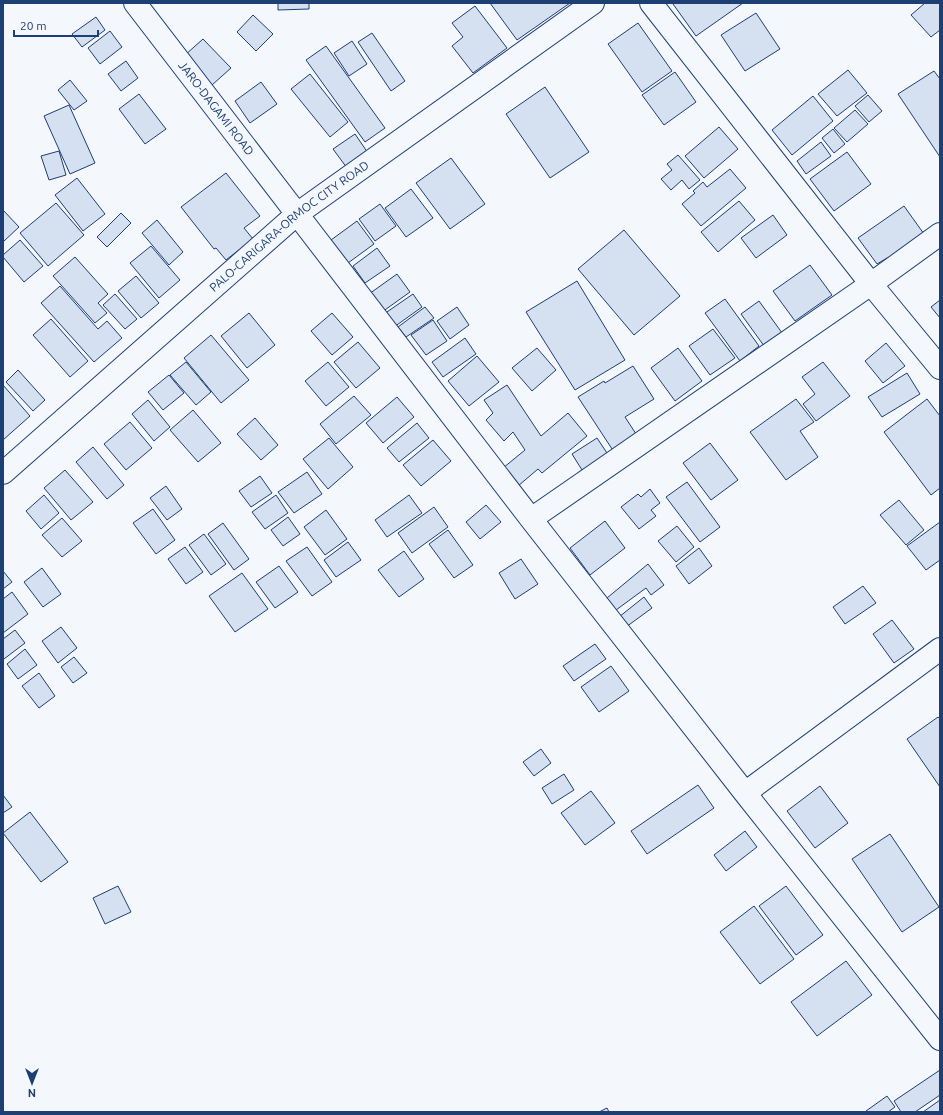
<svg xmlns="http://www.w3.org/2000/svg" width="943" height="1115" font-family="Ubuntu,sans-serif">
<style>
.building{fill:#d5e0f0;stroke:#1d3f73}
.lines{fill:none;stroke-linecap:round;stroke-linejoin:round}
.street-casing{stroke:#1d3f73;stroke-width:24}
.secondary-casing{stroke:#1d3f73;stroke-width:24}
.street{stroke:#f4f7fb;stroke-width:22}
.secondary{stroke:#f4f7fb;stroke-width:22}
.labels{text-anchor:middle;stroke-width:3;stroke-linejoin:round;paint-order:stroke}
.street-label{font-size:12px;fill:#1d3f73;stroke:#f4f7fb}
</style>
<rect width="100%" height="100%" fill="#f4f7fb"/>
<path class="building" d="M278 3H309V9L278 10Z
M490 3H570L517 40Z
M674 3H743L696 36 673 4Z
M925 3H940V30L931 37 911 15Z
M475 6 507 48 473 73 452 46 463 37 452 23Z
M756 13 780 49 745 71 721 35Z
M253 15 273 34 256 51 237 32Z
M96 17 105 30 82 47 72 34Z
M638 23 672 71 642 92 608 44Z
M110 31 122 47 100 64 88 48Z
M372 33 405 81 391 91 358 42Z
M203 39 231 68 212 85 185 55Z
M352 41 367 64 349 76 334 53Z
M326 46 385 128 365 142 306 60Z
M126 61 138 78 121 91 108 74Z
M848 70 867 93 837 116 818 94Z
M934 71 940 79V157L898 94Z
M675 72 696 102 664 125 642 95Z
M310 74 348 122 330 137 291 89Z
M70 80 87 101 74 110 58 90Z
M261 82 277 104 250 123 235 101Z
M545 87 589 152 550 178 506 114Z
M139 94 166 129 145 144 119 109Z
M868 95 882 111 869 122 855 106Z
M813 96 833 121 792 155 772 130Z
M69 105 95 163 70 174 44 116Z
M855 110 868 124 847 142 834 128Z
M719 127 738 149 704 178 685 156Z
M833 129 845 144 834 153 822 138Z
M355 134 368 153 347 168 333 149Z
M821 142 831 156 806 174 797 161Z
M59 151 66 175 49 180 41 156Z
M847 152 871 184 834 211 810 179Z
M678 155 700 180 689 189 682 180 671 190 661 179 672 170 667 164Z
M451 158 485 204 450 229 416 183Z
M730 169 746 188 701 226 682 204 695 193 693 191 703 182 707 187Z
M226 173 260 216 244 228 253 239 226 260 216 248 214 249 181 207Z
M77 178 105 214 83 231 55 195Z
M411 189 433 218 406 237 385 208Z
M739 201 755 220 718 252 701 232Z
M56 203 84 235 48 266 20 233Z
M380 204 396 226 375 241 359 219Z
M904 206 929 241 893 266 887 258 877 264 858 238Z
M3 210 19 227 3 242Z
M121 213 131 223 107 247 97 237Z
M773 215 787 235 756 258 741 238Z
M157 220 183 252 169 265 142 233Z
M357 221 374 244 348 263 331 240Z
M624 230 680 296 634 335 578 269Z
M20 240 43 266 24 282 3 257V255Z
M151 246 180 280 159 298 130 263Z
M377 248 390 266 365 283 353 266Z
M75 257 108 294 98 303 107 313 95 323 53 276Z
M810 265 832 295 795 321 773 291Z
M397 274 410 292 382 312 369 294Z
M136 276 159 303 141 318 118 291Z
M577 281 625 360 575 390 526 312Z
M60 286 98 329 107 321 122 338 94 362 41 303Z
M115 294 137 319 125 329 103 305Z
M413 294 422 307 394 327 384 314Z
M725 299 759 346 740 361 705 313Z
M940 300V318L931 307Z
M759 301 785 337 767 350 741 314Z
M425 307 434 318 406 337 398 327Z
M457 307 469 325 450 339 437 321Z
M249 313 275 345 247 368 221 336Z
M332 313 353 337 332 355 311 331Z
M51 319 88 361 70 377 33 335Z
M433 320 447 341 426 355 411 335Z
M713 329 735 358 710 375 689 346Z
M211 335 249 380 221 403 184 358Z
M465 338 476 354 443 377 432 362Z
M358 342 380 368 356 388 334 362Z
M886 343 905 366 883 383 865 361Z
M537 348 556 370 532 391 512 368Z
M678 348 702 381 675 401 651 368Z
M477 356 499 382 469 406 448 381Z
M186 362 211 392 196 405 170 375Z
M328 362 349 387 326 406 305 381Z
M823 362 850 396 816 421 803 404 815 394 802 377Z
M633 366 654 399 625 417 638 437 614 452 578 397 604 381 605 383Z
M18 370 45 400 33 411 6 382Z
M907 373 920 394 882 417 868 397Z
M169 375 184 393 163 410 148 392Z
M3 385 30 416 3 440Z
M507 385 541 436 568 413 587 436 542 473 538 469 518 486 503 468 525 450 513 432 504 441 486 420 493 413 484 400Z
M354 396 371 415 336 444 320 424Z
M397 397 414 417 383 443 366 423Z
M796 399 814 422 800 431 818 457 786 480 750 432Z
M927 399 940 416V488L931 495 884 432Z
M148 400 170 427 154 441 132 414Z
M193 410 221 443 198 462 170 430Z
M255 418 278 445 261 460 237 434Z
M130 422 152 448 126 470 104 444Z
M417 423 429 438 399 462 387 448Z
M329 438 353 467 328 489 303 459Z
M597 438 613 462 587 478 572 454Z
M433 440 451 461 421 486 403 465Z
M710 443 738 480 711 500 683 463Z
M93 447 124 485 107 499 76 462Z
M65 470 93 502 71 520 44 488Z
M307 472 322 494 294 513 278 492Z
M260 476 272 493 251 507 239 491Z
M687 482 720 527 700 542 666 497Z
M166 486 182 509 167 520 150 498Z
M650 489 660 503 651 510 656 516 639 529 621 507 638 494 641 497Z
M44 495 59 513 41 529 26 511Z
M276 495 288 513 265 529 252 512Z
M409 495 422 513 387 537 375 520Z
M899 500 924 530 906 545 880 515Z
M486 505 501 522 480 539 466 522Z
M434 507 448 527 412 553 398 533Z
M153 509 175 540 156 554 133 523Z
M326 510 347 539 325 555 304 527Z
M288 517 300 534 283 546 271 530Z
M62 518 82 541 62 557 42 535Z
M605 521 625 548 590 575 570 548Z
M940 522V560L926 570 907 546Z
M223 523 249 559 234 570 208 534Z
M677 526 694 547 676 562 658 541Z
M448 530 473 565 454 578 429 544Z
M204 534 226 564 211 575 189 545Z
M348 542 361 560 336 577 324 560Z
M185 547 203 572 186 584 168 559Z
M307 547 332 582 312 596 286 561Z
M699 548 712 566 689 584 676 566Z
M404 551 424 579 399 597 378 570Z
M521 559 538 584 515 599 499 573Z
M648 564 664 585 651 595 646 588 616 610 607 598Z
M279 566 298 592 275 608 256 582Z
M42 568 61 594 43 607 24 582Z
M3 571 12 582 3 589Z
M242 573 268 609 235 632 209 596Z
M863 586 876 603 845 624 833 607Z
M12 592 28 614 3 633V599Z
M644 597 652 608 626 627 619 617Z
M892 620 914 649 894 663 873 634Z
M61 627 77 648 58 663 42 641Z
M15 630 25 643 4 659 3 657V639Z
M595 644 606 659 574 681 563 666Z
M25 649 37 665 18 679 7 664Z
M74 657 87 673 73 683 61 667Z
M611 666 629 691 599 712 581 687Z
M39 673 55 696 39 708 22 686Z
M938 717 940 719V787L907 739Z
M541 749 551 763 534 776 523 762Z
M564 774 574 790 552 804 542 788Z
M698 785 714 808 647 854 631 831Z
M820 786 848 823 815 848 787 811Z
M591 791 615 823 585 845 561 813Z
M3 795 12 807 3 813Z
M30 812 68 862 41 882 3 833Z
M745 831 757 847 726 871 714 855Z
M890 834 939 907 902 932 852 859Z
M118 886 131 912 105 924 93 898Z
M786 886 823 935 796 955 759 906Z
M754 906 794 959 760 984 720 932Z
M846 961 872 995 817 1036 791 1002Z
M940 1070V1095L915 1112H901L894 1101Z
M887 1096 895 1107 888 1112H867L866 1111Z
M940 1100V1112H923Z
M607 1108 609 1112H599Z"/>
<g class="lines">
<g class="street-casing">
<path id="street" d="M651 3 871 284 940 368
M297 214 531 519 745 793 940 1039
M531 519 871 284 940 234
M745 793 940 649"/>
</g>
<g class="secondary-casing">
<g id="secondary">
<path id="s1" d="M135 3 297 214"/>
<path id="s2" d="M3 473 297 214 593 3"/>
</g>
</g>
<use href="#street" class="street"/>
<use href="#secondary" class="secondary"/>
</g>
<g class="labels">
<g class="street-label">
<text dy="4" stroke="none"><textPath href="#s1" startOffset="133">JARO-DAGAMI ROAD</textPath></text>
<text dy="4" stroke="none"><textPath href="#s2" startOffset="378">PALO-CARIGARA-ORMOC CITY ROAD</textPath></text>
</g>
</g>
<rect width="943" height="1115" fill="none" stroke="#1d3f73" stroke-width="8"/>
<g transform="translate(32 1083) rotate(180)" stroke="#f4f7fb" stroke-width="3" paint-order="stroke">
<path d="M0-3L7 15L0 10L-7 15Z" fill="#1d3f73"/>
<text y="-6" font-size="11" font-weight="bold" text-anchor="middle" fill="#1d3f73">N</text>
</g>
<path d="M14 30v6h84v-6" fill="none" stroke="#1d3f73" stroke-width="2"/>
<text x="20" y="30" font-size="12" fill="#1d3f73" stroke="#f4f7fb" stroke-width="3" paint-order="stroke">20 m</text>
</svg>
